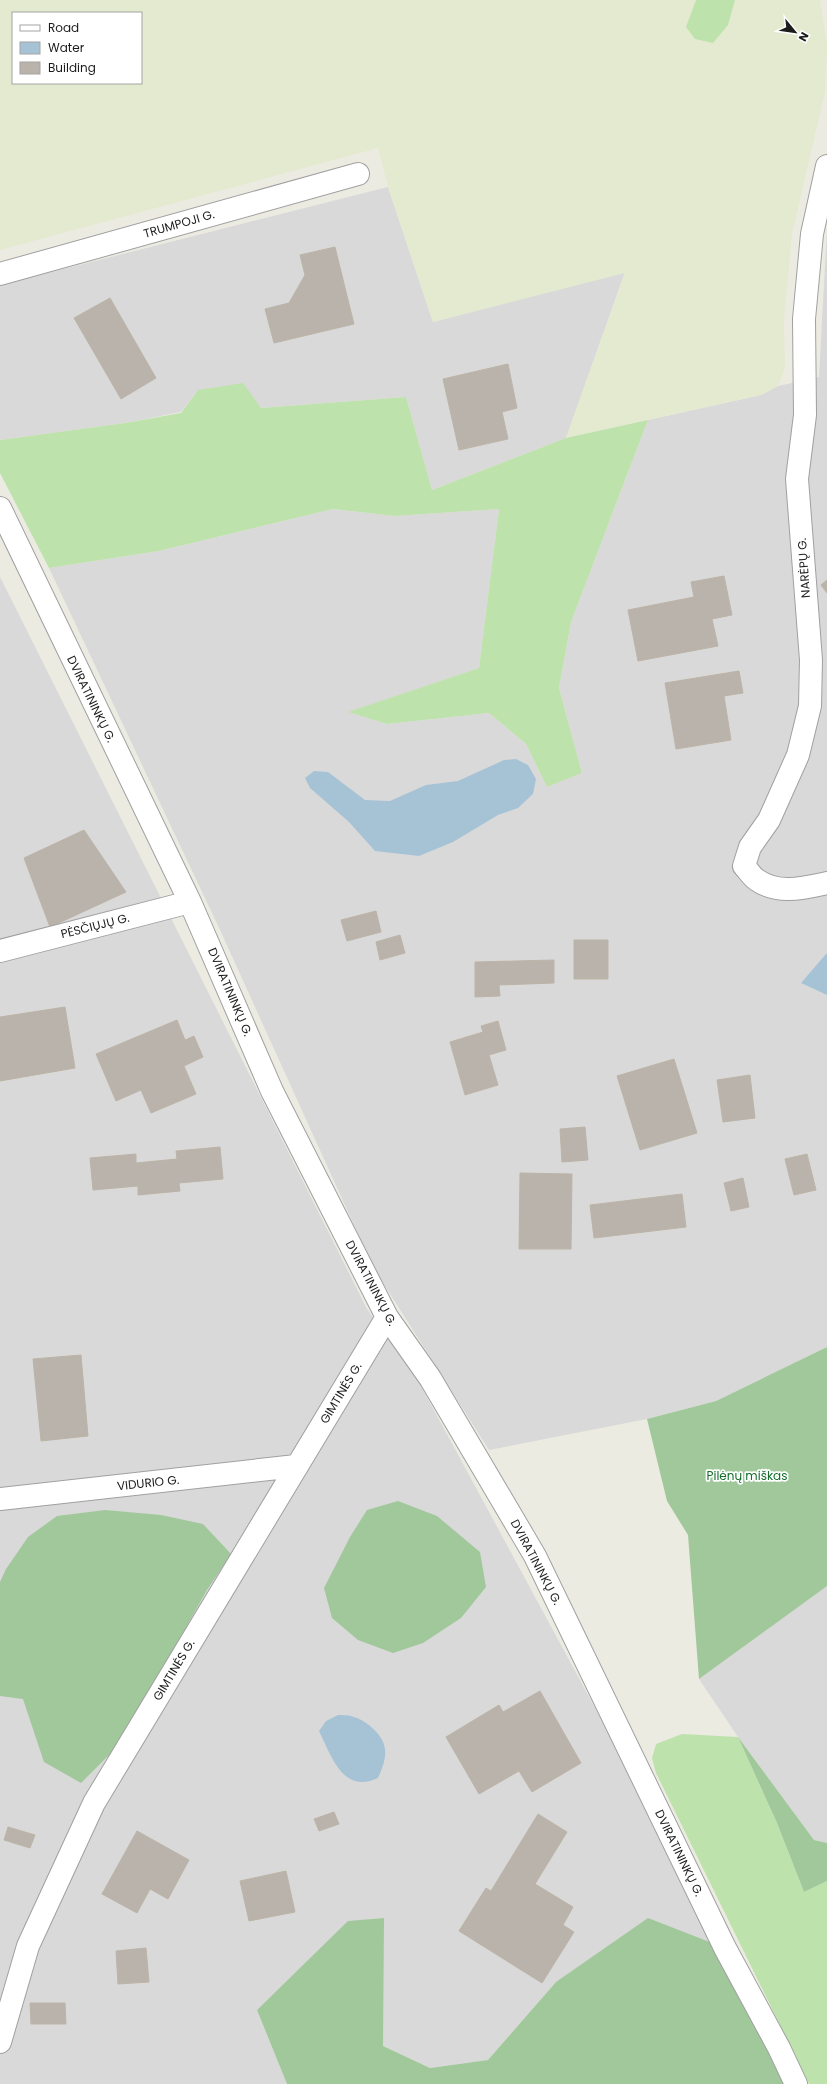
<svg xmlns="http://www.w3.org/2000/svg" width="827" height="2084" font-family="Poppins,sans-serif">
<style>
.residential{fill:#dad9d9}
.farmland{fill:#e3eacf;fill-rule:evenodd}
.grass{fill:#bee2ac}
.forest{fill:#a0c89b}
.water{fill:#a6c3d6}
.building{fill:#b9b3ac;stroke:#bcb4a6}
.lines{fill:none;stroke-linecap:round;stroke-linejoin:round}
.minor-casing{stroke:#a0a0a0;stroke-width:24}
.minor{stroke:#fff;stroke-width:22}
.labels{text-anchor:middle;stroke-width:3.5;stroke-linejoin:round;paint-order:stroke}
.street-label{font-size:12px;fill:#1c1c1c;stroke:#fff}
.park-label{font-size:12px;fill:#156e2c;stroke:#fff}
</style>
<rect width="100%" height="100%" fill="#ecebe2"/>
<path class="residential" d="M388 187 433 322 625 272 566 438 432 490 406 397 260 408 198 390 181 412 125 423 0 440V285Z
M827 228V1347L716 1401 647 1419 489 1450 373 1267 220 930 49 568 159 551 333 509 394 516 499 509 479 668 349 712 387 724 489 713 526 744 547 787 582 773 559 688 571 622 648 420 761 395 778 386 819 377Z
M0 577 367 1309 416 1377 725 1948 556 1982 488 2060 430 2068 383 2046V1918L348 1922 257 2010 287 2084H0Z
M825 1586H827V1843L814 1840 738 1737 699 1679Z"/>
<path class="farmland" d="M0 0H696L686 27 728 25 735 0H820L827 45 825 92 792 234 784 321 785 368 778 386 761 395 566 438 625 273 433 322 388 187 378 148 0 250ZM13 13H141V83H13Z"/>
<path class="grass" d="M696 0H735L728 25 713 43 695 39 686 27Z
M243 383 261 408 406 397 432 490 566 438 648 420 571 622 559 688 582 773 547 787 526 744 489 713 387 724 348 712 479 668 499 509 394 516 333 509 159 551 49 568 0 473V440L125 423 181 413 198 390Z
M682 1734 738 1737 777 1823 804 1892 827 1881V2084H809L656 1773 652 1758 656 1744Z"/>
<path class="forest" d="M827 1347V1586L699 1679 688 1535 667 1501 647 1419 716 1401Z
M398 1501 437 1516 480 1552 486 1587 461 1618 423 1643 393 1653 358 1640 332 1618 324 1588 350 1537 367 1510Z
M105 1510 161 1515 203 1524 231 1554 207 1590 122 1742 81 1783 44 1762 23 1699 0 1696V1582L6 1569 28 1537 57 1516Z
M738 1737 814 1840 827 1843V1881L804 1892 777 1823Z
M384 1918 383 2046 430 2068 488 2060 556 1982 648 1918 725 1948 796 2084H287L257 2010 348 1921Z"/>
<path class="water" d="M516 759 528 765 536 779 533 794 518 808 498 815 453 842 419 856 375 851 349 822 310 788 305 778 314 771 328 772 365 800 390 801 426 785 458 781 504 760Z
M826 954H827V995L801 983Z
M338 1715C343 1715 349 1715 354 1717 366 1720 385 1736 385 1750 386 1759 382 1769 378 1778 343 1795 331 1755 319 1731L326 1721Z"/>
<path class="building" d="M335 247 354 324 274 343 265 309 289 303 305 275 300 255Z
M110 298 156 378 121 399 74 318Z
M508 364 517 408 502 412 508 439 459 450 443 379Z
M724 576 732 615 712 619 718 646 638 661 628 610 694 597 691 582Z
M827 580V593L821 585Z
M739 671 743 693 724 696 731 740 676 749 665 683Z
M84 830 126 892 50 927 24 858Z
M376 911 381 932 347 941 341 920Z
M400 935 405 953 380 960 376 942Z
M574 940H608V979H574Z
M554 960V983L499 985 500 996 475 997V962Z
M65 1007 75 1068 0 1081V1017Z
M177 1020 185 1040 194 1036 203 1057 184 1066 196 1094 151 1113 141 1090 116 1101 96 1054Z
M498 1021 506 1050 489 1055 498 1085 465 1095 450 1042 483 1032 481 1026Z
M674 1059 697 1133 640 1150 617 1076Z
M750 1075 755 1118 723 1122 717 1080Z
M585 1127 588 1160 562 1162 560 1129Z
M220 1147 223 1179 179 1183 180 1191 138 1195V1186L93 1190 90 1158 136 1154V1163L177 1159 176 1151Z
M807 1154 816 1190 794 1195 785 1159Z
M520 1173 572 1174 571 1249H519Z
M743 1178 749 1207 731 1211 724 1183Z
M682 1194 686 1227 594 1238 590 1205Z
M81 1355 88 1436 41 1441 33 1359Z
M540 1691 581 1763 532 1792 519 1771 479 1794 446 1737 499 1705 503 1712Z
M334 1812 339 1824 319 1831 314 1819Z
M538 1814 567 1832 535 1884 573 1907 563 1925 574 1932 542 1983 459 1931 486 1888 491 1891Z
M8 1827 35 1835 30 1848 4 1840Z
M137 1831 189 1860 168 1899 150 1889 137 1913 102 1894Z
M286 1871 295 1912 249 1921 240 1881Z
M146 1948 149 1982 118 1984 116 1951Z
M30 2003H65L66 2024H31Z"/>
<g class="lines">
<g class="minor-casing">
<path id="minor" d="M827 166 812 234 804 319 805 415 797 479 811 660 810 706 798 755 769 820 750 847 744 866C748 870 752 877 757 880 778 895 804 888 827 883
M0 274 358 174
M0 508 190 902 272 1091 387 1317 430 1378 535 1556 725 1948 779 2048 796 2084
M0 951 190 902
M0 1499 296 1466
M0 2042 28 1946 94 1803 387 1317"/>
</g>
<use href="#minor" class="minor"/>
</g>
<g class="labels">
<g class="street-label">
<text transform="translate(179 224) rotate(-16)" y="4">TRUMPOJI G.</text>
<text transform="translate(804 568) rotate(-94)" y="4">NARĖPŲ G.</text>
<text transform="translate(91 699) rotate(64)" y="4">DVIRATININKŲ G.</text>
<text transform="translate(95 926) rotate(-14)" y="4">PĖSČIŲJŲ G.</text>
<text transform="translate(230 992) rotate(67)" y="4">DVIRATININKŲ G.</text>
<text transform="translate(371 1283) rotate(62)" y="4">DVIRATININKŲ G.</text>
<text transform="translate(341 1393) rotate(-59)" y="4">GIMTINĖS G.</text>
<text transform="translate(148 1483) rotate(-6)" y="4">VIDURIO G.</text>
<text transform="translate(536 1562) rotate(62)" y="4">DVIRATININKŲ G.</text>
<text transform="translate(174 1670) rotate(-59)" y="4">GIMTINĖS G.</text>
<text transform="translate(679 1853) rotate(64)" y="4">DVIRATININKŲ G.</text>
</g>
<g class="park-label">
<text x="747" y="1480">Pilėnų miškas</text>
</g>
</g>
<rect x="12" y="12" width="130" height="72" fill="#ffffff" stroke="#a4a4a4"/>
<rect x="20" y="25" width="20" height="6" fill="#ffffff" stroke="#a4a4a4"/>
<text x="48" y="32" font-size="12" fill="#1c1c1c">Road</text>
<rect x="20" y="42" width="20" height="12" fill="#a6c3d6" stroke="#a4a4a4"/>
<text x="48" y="52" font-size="12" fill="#1c1c1c">Water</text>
<rect x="20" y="62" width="20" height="12" fill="#b9b3ac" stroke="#a4a4a4"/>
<text x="48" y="72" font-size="12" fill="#1c1c1c">Building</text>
<g transform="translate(795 32) rotate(119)" stroke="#ffffff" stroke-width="3" paint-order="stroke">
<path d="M0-3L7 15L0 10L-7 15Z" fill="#1c1c1c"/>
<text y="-6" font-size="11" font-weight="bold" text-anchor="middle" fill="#1c1c1c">N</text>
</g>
</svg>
